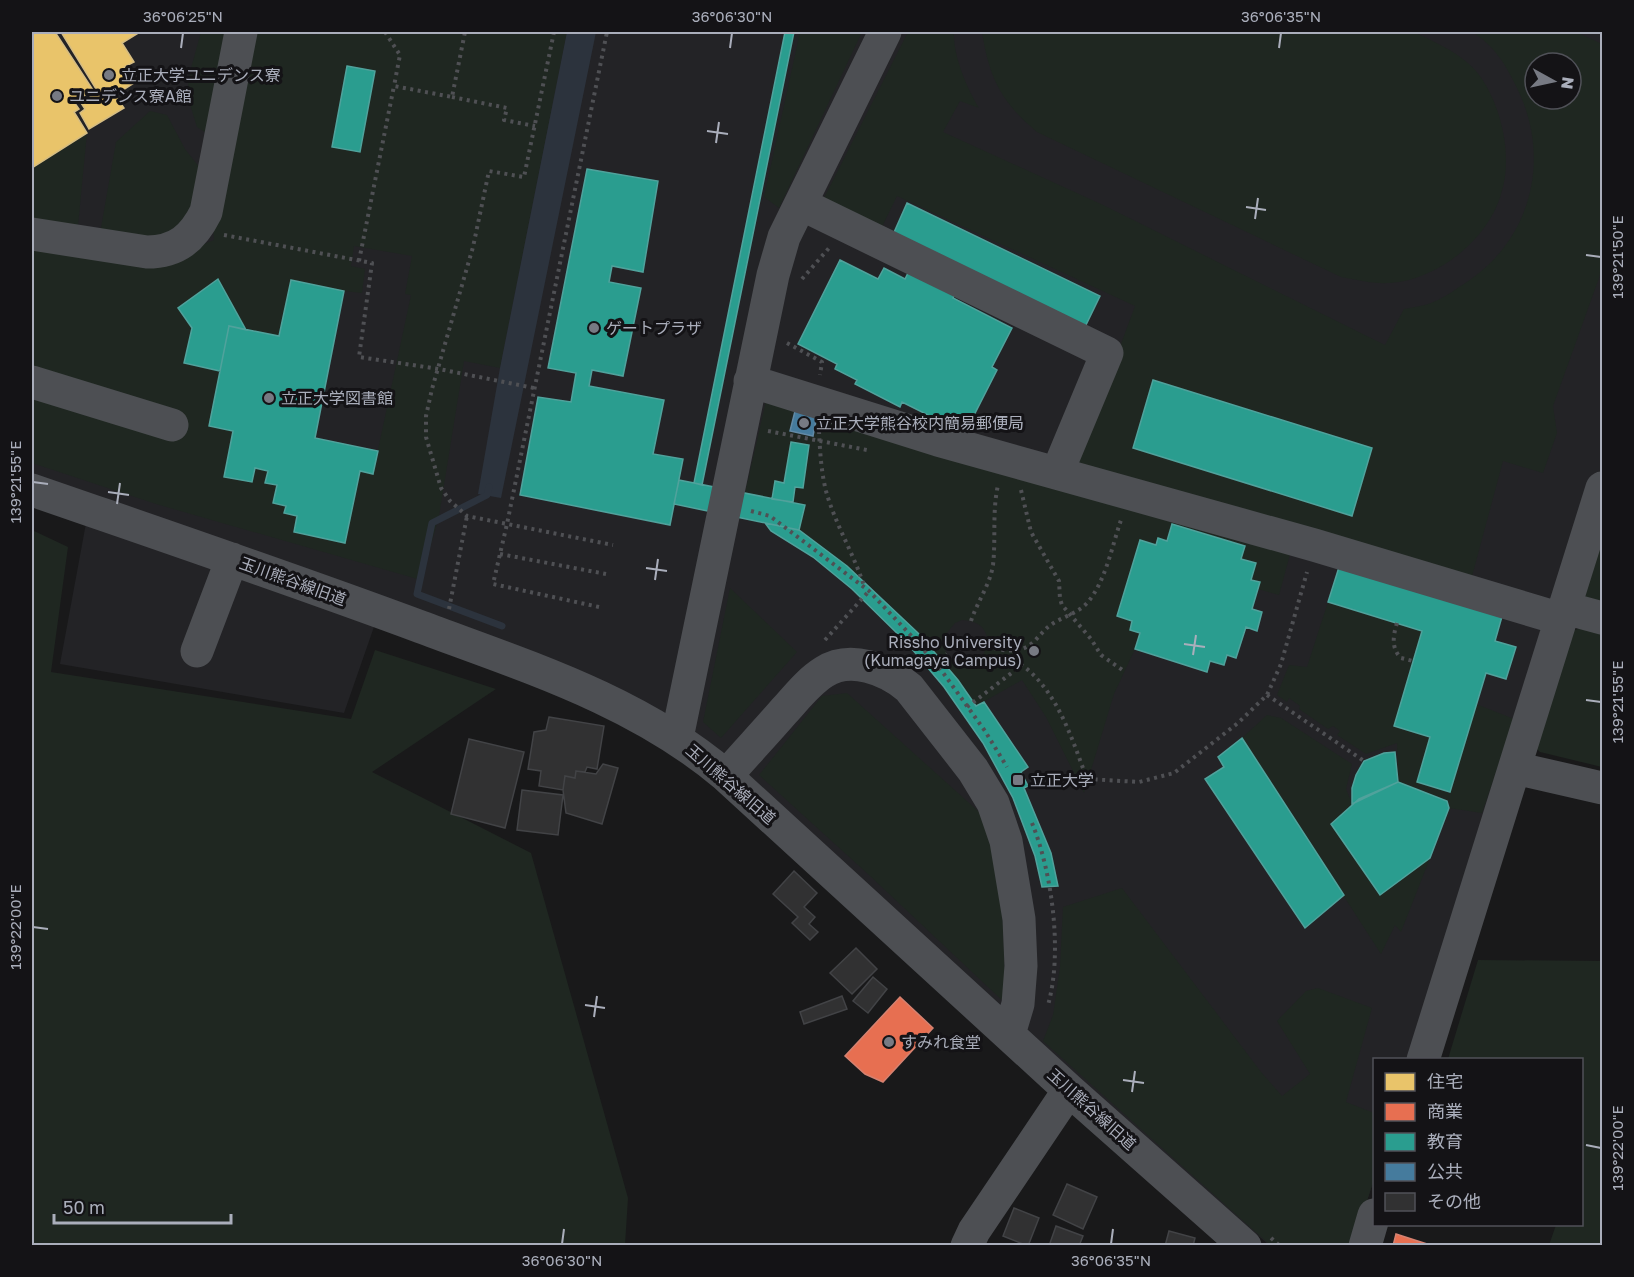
<svg xmlns="http://www.w3.org/2000/svg" width="1634" height="1277" font-family="'Golos Text','Noto Sans JP',sans-serif">
<style>
.built{fill:#232326;fill-rule:evenodd}
.green{fill:#1f2721;fill-rule:evenodd}
.water{fill:#2c333d}
.homes{fill:#e9c46a;stroke:#d6bd82;stroke-width:1.5}
.shops{fill:#e76f51;stroke:#d58271;stroke-width:1.5}
.schools{fill:#2a9d8f;stroke:#50a29c;stroke-width:1.5}
.public{fill:#457b9d;stroke:#638aa6;stroke-width:1.5}
.lines{fill:none;stroke-linecap:round;stroke-linejoin:round}
.stream{stroke:#2c333d;stroke-width:7}
.building{fill:#313132;stroke:#424346;stroke-width:1.5}
.path{stroke:#4f5054;stroke-width:4;stroke-dasharray:3 4.5;stroke-linecap:butt}
.minor{stroke:#4d4f53;stroke-width:33}
.ticks{fill:none;stroke:#aaaebb;stroke-width:2}
.poi-dot{fill:#777a83;stroke:#141316;stroke-width:2}
.labels{text-anchor:middle;stroke-width:6;stroke-linejoin:round;paint-order:stroke}
.poi-label{font-size:16px;fill:#aaaebb;stroke:#141316;text-anchor:start}
.street-label{font-size:16px;fill:#aaaebb;stroke:#141316}
.neatline{fill:none;stroke:#aaaebb;stroke-width:2}
.ticks-label{font-size:15px;text-anchor:middle;fill:#aaaebb}
</style>
<rect width="100%" height="100%" fill="#19191a"/>
<path class="built" d="M32 32H1602V475L1413 1059 1374 1060V1179L1353 1245H1269L1001 1011 755 784 383 601 344 713 60 664 89 507 32 488ZM1535 63H1571V99H1535Z"/>
<path class="green" d="M201 32H235L214 138 197 127 189 101 188 79Z
M250 32H296L316 35 317 32H567L500 368 464 361 439 516 421 580 156 504 32 463V247L149 265 214 240 212 212ZM354 246 412 256 405 294 411 295 373 473 360 471 345 543 294 532 297 516 285 513 286 506 273 503 277 485 266 483 268 471 255 468 252 482 224 477 233 431 209 426 220 371 184 363 192 328 178 308 218 279 246 330 279 336 291 280 344 291 362 293 365 269 351 266Z
M800 32H862L779 208 764 197Z
M908 32H954C953 56 967 88 979 108L960 101 943 132 1103 205 1385 345 1404 309C1413 307 1423 306 1431 303 1441 299 1451 293 1459 287 1530 245 1553 161 1517 88 1506 65 1494 45 1472 32H1576L1602 44V261L1599 278 1553 406 1557 433 1543 473 1503 461 1471 580 1076 466 1135 306 897 196 881 229 823 200ZM1535 63H1571V99H1535ZM1153 381 1352 516 1134 448Z
M982 32H1414C1433 41 1453 50 1469 64 1486 79 1497 105 1502 127 1507 149 1508 173 1501 194 1488 240 1437 280 1390 283 1373 284 1357 280 1341 277L1037 132C1001 102 989 77 982 32Z
M150 111 167 115 185 149 200 168 185 234 99 239 116 142Z
M87 133 77 236 32 230V168Z
M766 401 1292 547 1279 595 1258 589 1260 583 1251 580 1256 564 1241 559 1244 546 1172 524 1167 541 1156 545 1140 541 1117 615 1132 621 1140 633 1135 649 1114 694 1084 793 1046 717 1022 680 976 706C928 638 868 577 799 530L805 505 793 502 795 487 803 488 809 445 791 442 784 483 775 481 772 499 745 493ZM795 411 817 416 813 436 791 431ZM962 620C1007 621 984 681 953 660 944 654 943 644 945 635L955 623Z
M1602 515V612L1576 606Z
M32 530 68 547 51 672 351 719 375 650 496 689 372 772 531 853 628 1198 625 1245H32Z
M730 588 797 652 721 738 703 722Z
M1328 602 1422 631 1394 726 1430 737 1417 782 1450 792 1476 704 1514 719 1482 813 1449 808 1447 801 1398 782 1397 743 1366 754 1337 735 1340 731 1333 726 1328 729 1299 709 1300 706 1289 698 1287 702 1277 695 1289 665 1307 667Z
M1581 628 1602 633V767L1540 752 1533 745 1568 632Z
M847 693 988 820 1000 851 1006 1004 869 875 759 775 822 696Z
M1267 715 1281 718 1352 764 1346 789 1352 804 1332 824 1379 895 1430 858 1401 932 1395 925 1381 954 1242 738Z
M1122 888 1261 1072 1282 1096 1310 1074 1277 1021 1306 991 1318 988 1372 1008 1346 1102 1374 1113V1179L1353 1245H1270L1043 1041 1053 1015 1060 967 1063 907Z
M1478 960 1602 961V1245H1549L1556 1225 1582 1224V1060L1448 1059Z"/>
<path class="water" d="M567 32H596L501 498 478 494 500 368Z"/>
<path class="homes" d="M32 32H55L93 90 74 102 79 109 74 112 87 133 32 168Z
M61 32H140L122 43 134 62 124 67 134 83 115 95 124 108 89 129 80 113 85 109 81 103 98 92Z"/>
<path class="shops" d="M900 997 933 1028 883 1082 865 1074 845 1056Z
M1396 1234 1427 1244 1426 1246H1393Z"/>
<path class="schools" d="M785 32H794L702 485 694 483Z
M347 66 375 71 360 152 332 147Z
M587 169 658 181 643 272 612 266 609 282 641 288 623 376 592 370 589 386 664 400 653 454 683 459 670 525 520 495 538 397 571 402 576 373 548 368Z
M907 203 1100 296 1084 329 892 237Z
M840 260 878 279 884 268 905 279 910 269 956 293 953 298 1012 328 992 367 997 370 969 425 966 424 962 432 902 402 900 407 855 384 857 380 835 369 837 364 798 344Z
M218 279 246 330 229 326 220 371 184 363 192 328 178 308Z
M291 280 344 291 315 438 378 451 373 474 360 471 345 543 294 532 297 516 284 513 286 506 273 503 277 485 265 483 268 471 255 468 252 482 224 477 233 431 209 426 229 326 279 336Z
M1153 380 1372 448 1352 516 1133 448Z
M791 442 809 445 803 488 795 487 793 502 772 499 775 481 784 483Z
M679 480 805 505 799 530 674 504Z
M765 523 799 530 847 566 918 633 958 680 976 706 984 702 1028 767 1021 772 1028 786 1024 788 1051 853 1058 886 1042 887 1035 856 1013 798 983 743 944 687 906 642 852 589 813 557 771 531Z
M1172 524 1245 546 1241 559 1256 563 1251 580 1260 582 1252 609 1262 612 1257 631 1246 627 1236 658 1227 655 1224 665 1210 661 1207 672 1135 649 1140 633 1130 630 1132 621 1117 616 1140 540 1156 545 1158 538 1167 541Z
M1340 564 1503 613 1495 641 1516 647 1506 679 1486 673 1450 792 1417 782 1430 737 1394 726 1422 631 1328 602Z
M1242 738 1344 895 1305 928 1205 779 1224 767 1218 757Z
M1395 752 1398 782 1352 804V788L1356 775 1364 761 1384 753Z
M1398 782 1447 801 1449 808 1430 858 1380 895 1331 824 1359 799Z"/>
<path class="public" d="M795 411 817 415 813 436 790 431Z"/>
<g class="lines">
<path class="stream" d="M489 487 487 495 432 523 417 594 502 626"/>
</g>
<path class="building" d="M549 717 604 726 597 769 587 767 585 772 576 771 575 778 565 776 563 790 539 786 541 771 528 769 534 732 546 730Z
M469 739 524 752 505 828 451 814Z
M603 764 618 768 602 824 566 813 563 790 565 776 575 778 576 771 596 774Z
M522 790 563 795 558 835 517 830Z
M794 871 817 893 804 907 815 917 809 924 818 932 810 940 792 923 798 917 773 894Z
M856 948 877 969 852 994 830 973Z
M873 977 887 989 868 1013 853 1001Z
M842 996 847 1009 804 1024 800 1012Z
M1067 1184 1097 1197 1083 1229 1053 1215Z
M1014 1208 1039 1218 1028 1246 1003 1236Z
M1056 1226 1083 1236 1079 1246H1049Z
M1169 1231 1195 1238 1193 1246H1165Z"/>
<g class="lines">
<path class="path" d="M385 32 400 55 394 86
M554 32 524 177 489 171 473 247 432 389 426 416V437L441 488 450 501 467 516 613 545
M452 97 507 108 504 120 535 126
M224 235 372 263 359 357 439 369 534 388
M359 261 394 86 452 97 465 32
M802 279 829 248
M787 343 822 362 820 375
M768 431 867 450
M819 431C820 451 821 471 826 491 835 524 854 554 864 586
M1021 490 1031 532 1059 581 1060 599 1062 605 1091 639 1101 655 1124 671
M751 511 770 516 869 591 919 644 944 674 985 731 1007 767
M500 554 606 574
M599 607 493 584 507 524 607 32
M449 609 467 516
M971 621C977 602 990 585 993 565 996 538 992 512 998 485
M1397 623C1393 636 1391 648 1401 658L1413 661
M825 640 869 591
M987 646C999 650 1017 654 1028 646 1036 641 1042 632 1048 627 1060 617 1078 614 1088 602 1106 580 1112 546 1121 520
M935 664 947 654
M1267 695 1364 761
M967 707 1022 665C1058 692 1072 739 1087 779L1139 782 1174 773 1238 723 1267 695 1281 664 1307 572
M1032 823C1052 872 1063 953 1048 1005
M1271 1238 1280 1246"/>
<path class="minor" d="M801 204 1107 353 1057 473
M32 234 147 252C177 252 193 238 206 212L241 32
M750 381 938 440 1314 545 1561 619
M32 382 172 425
M32 490C162 535 292 579 421 627 528 667 638 701 726 776L1069 1090 1245 1246
M1565 608 1602 618
M197 651 232 559
M677 738 773 275 784 237 885 32
M1515 768 1602 788
M726 776C745 754 765 733 784 711 796 698 808 682 824 672 850 655 887 669 909 688L973 770 993 803 1006 841 1019 919 1021 966 1018 1004 1009 1034
M1423 1060 1602 488
M967 1246 974 1231 1069 1090
M1365 1246 1374 1215"/>
</g>
<path class="ticks" d="M181 48 183 33M730 48 732 33M1279 48 1281 33M707 131 728 134M716 143 719 122M1246 207 1266 210M1255 219 1258 198M1586 255 1601 257M33 482 48 484M108 492 129 495M117 504 120 483M646 568 667 571M655 580 658 559M1184 644 1205 647M1193 655 1196 635M1586 700 1601 702M33 927 48 929M585 1005 605 1008M594 1017 597 996M1123 1080 1144 1083M1132 1092 1135 1071M1586 1145 1601 1148M562 1244 564 1229M1111 1244 1113 1229"/>
<g class="poi-dot">
<circle cx="109" cy="75" r="6"/>
<circle cx="57" cy="96" r="6"/>
<circle cx="594" cy="328" r="6"/>
<circle cx="269" cy="398" r="6"/>
<circle cx="804" cy="423" r="6"/>
<circle cx="1034" cy="651" r="6"/>
<rect x="1012" y="774" width="12" height="12" rx="3"/>
<circle cx="889" cy="1042" r="6"/>
</g>
<g class="labels">
<g class="poi-label">
<text x="121" y="81">立正大学ユニデンス寮</text>
<text x="69" y="102">ユニデンス寮A館</text>
<text x="606" y="334">ゲートプラザ</text>
<text x="281" y="404">立正大学図書館</text>
<text x="816" y="429">立正大学熊谷校内簡易郵便局</text>
<text x="1022" y="648" text-anchor="end">Rissho University<tspan x="1022" dy="18">(Kumagaya Campus)</tspan></text>
<text x="1030" y="786">立正大学</text>
<text x="901" y="1048">すみれ食堂</text>
</g>
<g class="street-label">
<text transform="translate(293 581) rotate(20)" y="6">玉川熊谷線旧道</text>
<text transform="translate(731 784) rotate(41)" y="6">玉川熊谷線旧道</text>
<text transform="translate(1092 1109) rotate(42)" y="6">玉川熊谷線旧道</text>
</g>
</g>
<rect width="1634" height="1277" fill="none" stroke="#141316" stroke-width="66"/>
<rect x="1373" y="1058" width="210" height="168" fill="#141316" stroke="#505158" stroke-width="1.5"/>
<rect x="1385" y="1073" width="30" height="18" fill="#e9c46a" stroke="#505158" stroke-width="1.5"/>
<text x="1427" y="1088" font-size="18" fill="#aaaebb">住宅</text>
<rect x="1385" y="1103" width="30" height="18" fill="#e76f51" stroke="#505158" stroke-width="1.5"/>
<text x="1427" y="1118" font-size="18" fill="#aaaebb">商業</text>
<rect x="1385" y="1133" width="30" height="18" fill="#2a9d8f" stroke="#505158" stroke-width="1.5"/>
<text x="1427" y="1148" font-size="18" fill="#aaaebb">教育</text>
<rect x="1385" y="1163" width="30" height="18" fill="#457b9d" stroke="#505158" stroke-width="1.5"/>
<text x="1427" y="1178" font-size="18" fill="#aaaebb">公共</text>
<rect x="1385" y="1193" width="30" height="18" fill="#313132" stroke="#505158" stroke-width="1.5"/>
<text x="1427" y="1208" font-size="18" fill="#aaaebb">その他</text>
<g transform="translate(1553 81) rotate(98)"><circle r="28" fill="#141316" stroke="#505158" stroke-width="1.5"/>
<path d="M0-4.5L10 22L0 15L-10 22Z" fill="#777a83"/>
<text y="-9" font-size="16" font-weight="bold" text-anchor="middle" fill="#aaaebb">N</text>
</g>
<path d="M54 1214v9h177v-9" fill="none" stroke="#aaaebb" stroke-width="3"/>
<text x="63" y="1214" font-size="18" fill="#aaaebb" stroke="#141316" stroke-width="4.5" paint-order="stroke">50 m</text>
<rect x="33" y="33" width="1568" height="1211" class="neatline"/>
<g class="ticks-label">
<text x="183" y="22">36°06'25"N</text>
<text x="732" y="22">36°06'30"N</text>
<text x="1281" y="22">36°06'35"N</text>
<text transform="translate(1618 257) rotate(-90)" y="5">139°21'50"E</text>
<text transform="translate(16 482) rotate(-90)" y="5">139°21'55"E</text>
<text transform="translate(1618 702) rotate(-90)" y="5">139°21'55"E</text>
<text transform="translate(16 927) rotate(-90)" y="5">139°22'00"E</text>
<text transform="translate(1618 1148) rotate(-90)" y="5">139°22'00"E</text>
<text x="562" y="1266">36°06'30"N</text>
<text x="1111" y="1266">36°06'35"N</text>
</g>
</svg>
